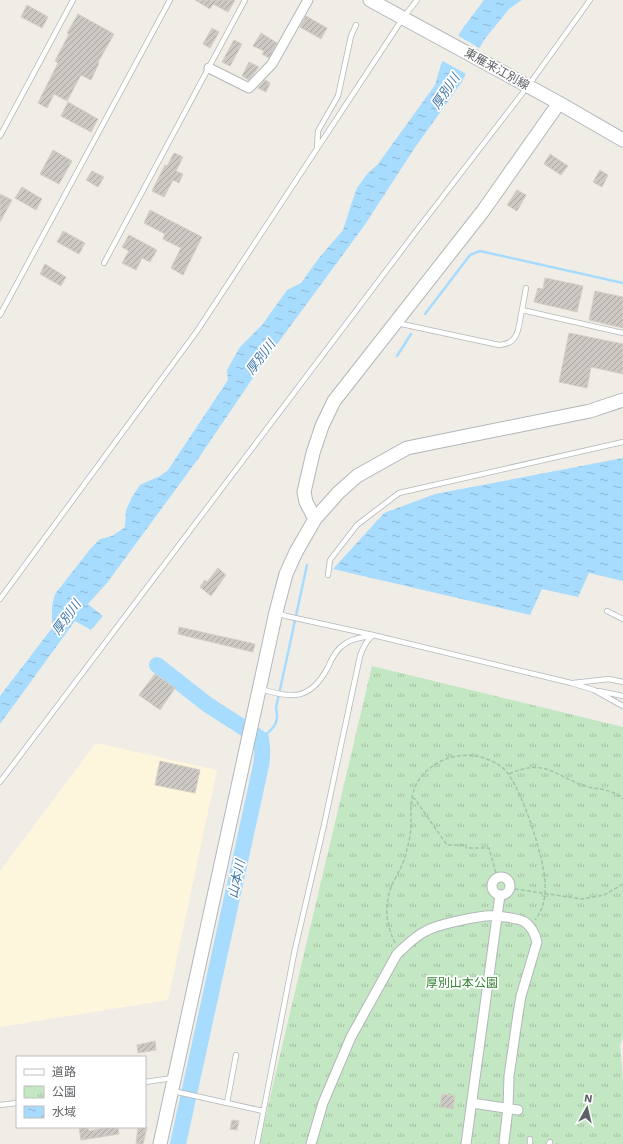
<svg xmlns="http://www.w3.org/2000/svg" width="623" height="1144" font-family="'Work Sans','Noto Sans JP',sans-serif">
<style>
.commercial{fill:#fef5dd}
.park{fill:url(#park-tufts)}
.water{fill:url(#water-ripples)}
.pier{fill:#f0ede6}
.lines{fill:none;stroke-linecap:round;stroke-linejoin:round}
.stream{stroke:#a8dcfe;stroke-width:2.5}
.river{stroke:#a8dcfe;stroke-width:16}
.building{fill:url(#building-hatch);stroke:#d5cfc4}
.lane-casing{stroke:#b3b7bb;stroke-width:6}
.street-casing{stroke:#b3b7bb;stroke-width:11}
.secondary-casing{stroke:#b2b6bb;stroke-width:15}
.path{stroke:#9cc8a7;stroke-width:1.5;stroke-dasharray:4 2;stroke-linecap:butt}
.lane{stroke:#fff;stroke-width:4.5}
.street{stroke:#fff;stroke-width:9}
.secondary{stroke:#fff;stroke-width:13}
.labels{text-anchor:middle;stroke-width:3.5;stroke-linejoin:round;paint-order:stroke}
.street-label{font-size:12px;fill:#5e6266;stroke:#fff}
.park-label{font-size:12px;fill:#368537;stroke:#fff}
.water-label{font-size:13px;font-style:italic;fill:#4177a9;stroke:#fff}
</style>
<defs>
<pattern id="park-tufts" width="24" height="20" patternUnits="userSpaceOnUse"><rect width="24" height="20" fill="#c4e7c3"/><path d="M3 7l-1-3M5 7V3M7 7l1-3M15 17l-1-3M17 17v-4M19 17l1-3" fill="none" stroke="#a2bfa2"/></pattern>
<pattern id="water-ripples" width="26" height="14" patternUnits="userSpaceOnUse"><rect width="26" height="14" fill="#a8dcfe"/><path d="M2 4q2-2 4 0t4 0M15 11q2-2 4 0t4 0" fill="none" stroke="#8cb6d1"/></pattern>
<pattern id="building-hatch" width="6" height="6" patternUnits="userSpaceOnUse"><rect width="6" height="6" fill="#ccc8c3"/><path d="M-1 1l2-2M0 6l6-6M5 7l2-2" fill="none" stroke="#a9a6a2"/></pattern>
</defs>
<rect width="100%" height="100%" fill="#f0ede6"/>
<path class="commercial" d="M96 743 217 770 168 1000 0 1027V871Z"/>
<path class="park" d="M372 666 623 727V1038L620 1045 623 1078V1144H259Z"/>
<path class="water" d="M484 0H522L509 9 484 40 461 83 414 149 364 226 261 366 198 459 107 583 88 604 103 616 91 630 75 621 0 724V696L52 628V606L55 594 91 548 100 539 112 536 125 527 126 510 132 497 140 485 160 476 168 470 228 380 227 370 240 347 262 325 287 290 301 283 319 258 343 230 351 205 357 188 367 174 378 164 435 85 441 64 463 28Z
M623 458V581L589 573 578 597 542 589 530 615 333 569 384 513 435 494Z"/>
<path class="pier" d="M457 35 481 49 468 75 441 60Z"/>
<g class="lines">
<path class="stream" d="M425 314 470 255 480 251 623 283
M397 356 411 334
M261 739C272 729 280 725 276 708L307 565"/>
<path class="river" d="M157 665 208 705 261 739C263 750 263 759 260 770L178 1144"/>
</g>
<path class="building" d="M195 0H235L228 12 213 4 210 9Z
M27 5 48 17 42 28 21 17Z
M78 14 114 34 98 62 99 63 91 80 81 75 67 101 54 94 47 108 38 103 58 63 55 61 69 34 67 33Z
M306 16 327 28 321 39 300 27Z
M212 28 219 32 210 48 203 44Z
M261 33 277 43 269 58 262 54 264 51 253 46Z
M234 40 242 44 230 66 222 62Z
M249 62 259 67 249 80 242 76Z
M265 80 270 83 266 92 258 88Z
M68 102 98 119 91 132 61 116Z
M53 150 72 161 59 184 40 174Z
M174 153 183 157 176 171 183 174 179 183 173 180 164 197 152 191 165 165 167 166Z
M550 154 568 166 561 175 544 164Z
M600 170 608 175 602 187 593 182Z
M92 171 104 177 98 187 86 180Z
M22 187 42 199 36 210 15 198Z
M517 190 526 195 517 211 507 205Z
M0 194 12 200 0 222Z
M150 210 202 237 183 275 171 268 181 248 163 239 165 234 144 223Z
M63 231 85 243 79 254 57 242Z
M129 235 157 250 150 262 142 258 136 270 122 263 129 251 122 247Z
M45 264 66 277 61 286 40 274Z
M545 278 583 286 577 312 534 302 538 288 543 289Z
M595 291 623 297V328L589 320Z
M569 333 623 344V374L591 367 587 388 559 382Z
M218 568 226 575 211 596 200 587 205 580 207 582Z
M179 627 255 644 253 652 178 634Z
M155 674 175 688 160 710 139 695Z
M160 761 200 770 195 793 155 785Z
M155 1041 156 1050 138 1053 137 1045Z
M442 1094 455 1096 453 1109 440 1107Z
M232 1120 239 1121 237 1130 230 1129Z
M79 1127H88L89 1131 110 1127H118L119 1134 81 1140Z
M138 1127H147L143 1144H136Z"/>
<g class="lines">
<g class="lane-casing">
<path id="lane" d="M0 136 73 0
M317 148 318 131 338 96 351 36 356 25
M104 263 245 0
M522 310 526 288
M0 315 170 0
M397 323 499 345C520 344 518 327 522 310L623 333
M328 575 330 560 357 525 399 493 623 442
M0 599 197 331 403 18 417 0
M607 611 623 619
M277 613 286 616 373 635 571 683 594 690 623 706
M573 683 609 679 623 682
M261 689C292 699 310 700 327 669 331 661 334 652 342 646 350 639 360 638 370 636
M599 691 623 696
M0 782 417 230 528 86 590 0
M145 1082 173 1078
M173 1091 227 1103 236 1055
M227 1103 263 1111
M0 1105 17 1103
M530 1139V1144
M257 1144 295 949 324 825 360 656C363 647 366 641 373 635
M549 1144 550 1142"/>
</g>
<g class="street-casing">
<path id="street" d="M209 68 249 88 272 64 308 0
M492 886a9 9 0 1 1 18 0a9 9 0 1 1-18 0Z
M472 1103 518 1110
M311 1144 323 1103 351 1037 397 954C406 946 415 936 426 931 439 924 470 918 485 916 494 915 518 918 525 922 532 927 535 934 537 942L521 996 518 1014 509 1076 508 1108 504 1142
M466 1144 500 895"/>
</g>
<g class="secondary-casing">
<path id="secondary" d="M370 0 559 103 623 140
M315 519 306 502 304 492 313 453 322 426 334 401 483 211 559 103
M160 1144 276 612 286 574 296 552 315 519 338 493 357 476 407 448 590 411 623 400"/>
</g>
<path class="path" d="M509 774C545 758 553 775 585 786 601 791 609 787 623 799
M412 798 415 799 447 845H466V848H489L497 877
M509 888 582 899 604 895 623 884
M395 943C384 921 384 898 396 877 401 868 405 860 407 849 409 842 411 833 411 825 411 811 410 800 415 787 421 773 435 762 449 758 468 752 490 756 505 770 521 786 545 860 545 883 546 897 543 910 535 920"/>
<use href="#lane" class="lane"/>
<use href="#street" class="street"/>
<use href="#secondary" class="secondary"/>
</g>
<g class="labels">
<g class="street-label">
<text transform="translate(497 69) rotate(29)" y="4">東雁来江別線</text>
</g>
<g class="park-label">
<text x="462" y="987">厚別山本公園</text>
</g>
<g class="water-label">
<text transform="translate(445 91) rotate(-56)" y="5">厚別川</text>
<text transform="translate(260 357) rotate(-53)" y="5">厚別川</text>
<text transform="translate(66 617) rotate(-54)" y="5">厚別川</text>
<text transform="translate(236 879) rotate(-78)" y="5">山本川</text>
</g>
</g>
<rect x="16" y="1056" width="130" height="72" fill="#ffffff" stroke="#bfc0c2"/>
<rect x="24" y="1069" width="20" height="6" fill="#ffffff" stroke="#bfc0c2"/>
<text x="52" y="1076" font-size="12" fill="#5e6266">道路</text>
<rect x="24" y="1086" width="20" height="12" fill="url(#park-tufts)" stroke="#bfc0c2"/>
<text x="52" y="1096" font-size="12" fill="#5e6266">公園</text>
<rect x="24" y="1106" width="20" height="12" fill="url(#water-ripples)" stroke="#bfc0c2"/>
<text x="52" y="1116" font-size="12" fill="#5e6266">水域</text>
<g transform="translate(587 1108) rotate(8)" stroke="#ffffff" stroke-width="3" paint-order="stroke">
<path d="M0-3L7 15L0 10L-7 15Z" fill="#5e6266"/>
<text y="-6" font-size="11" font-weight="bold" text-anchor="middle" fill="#5e6266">N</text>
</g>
</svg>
